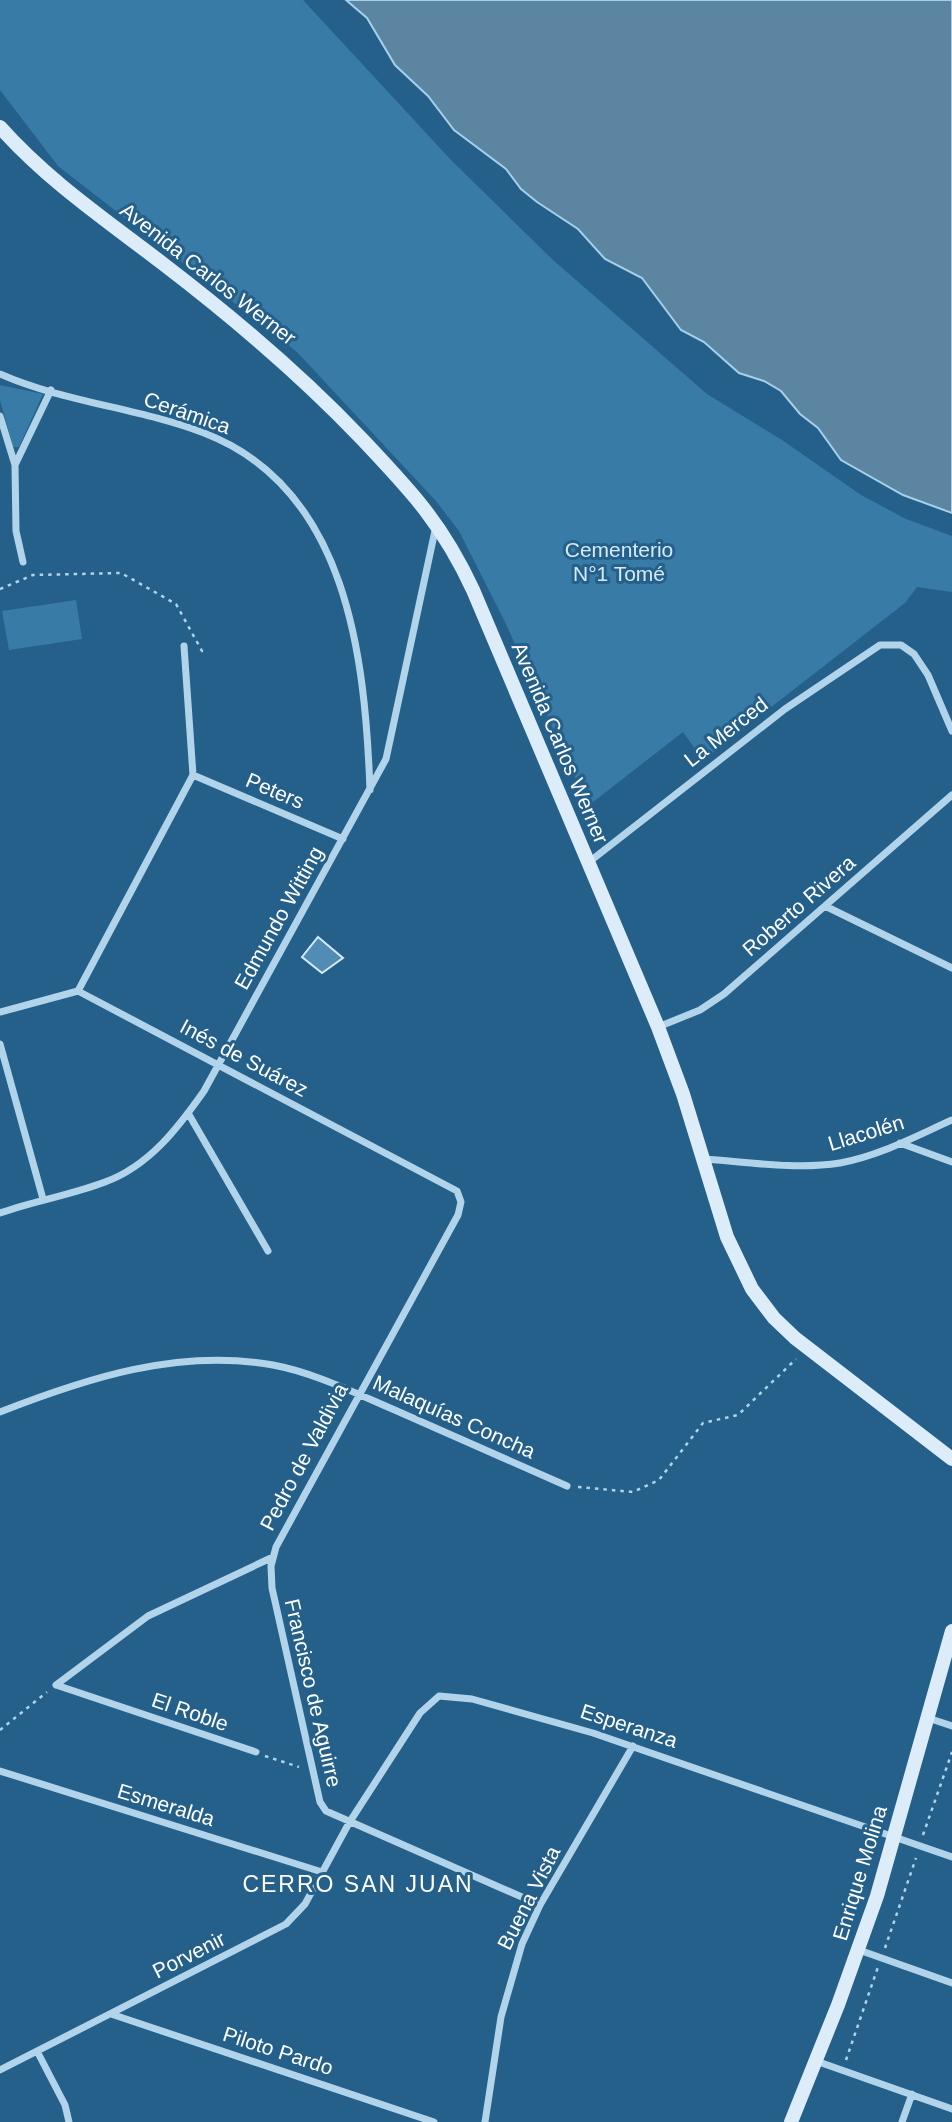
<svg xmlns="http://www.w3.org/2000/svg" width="952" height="2122" font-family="Helvetica,sans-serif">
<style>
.green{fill:#387ba7}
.water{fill:#5c85a1;stroke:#a5d0eb;stroke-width:2}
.building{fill:#508cb3;stroke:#d5eaf8;stroke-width:2}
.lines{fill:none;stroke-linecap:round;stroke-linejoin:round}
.path{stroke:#b1d4ea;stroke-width:2.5;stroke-dasharray:3.5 5;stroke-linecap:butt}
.minor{stroke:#b1d4ea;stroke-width:7}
.secondary{stroke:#dcecf8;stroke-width:14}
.labels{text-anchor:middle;stroke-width:6;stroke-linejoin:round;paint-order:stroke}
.street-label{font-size:21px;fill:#fff;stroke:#24608a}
.park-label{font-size:21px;fill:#d5eaf8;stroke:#24608a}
.neighbourhood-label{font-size:23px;letter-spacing:2px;fill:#fff;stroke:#24608a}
</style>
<rect width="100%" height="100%" fill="#24608a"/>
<path class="green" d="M0 0H303L451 160 553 260 707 394 782 440 861 495 906 519 952 536V592L917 587 905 603 703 760 683 732 588 806 506 624 459 531 436 501 297 352 58 166 0 90Z
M0 385 43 394 19 447H13L0 400Z
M76 600 82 639 9 650 2 611Z"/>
<path class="water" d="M346 0H952V513L903 495 841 460 818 428 800 414 781 391 764 381 739 373 704 342 681 330 642 278 605 259 578 229 537 202 521 189 506 169 454 130 428 96 395 65 367 18Z"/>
<path class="building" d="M318 937 343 958 322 973 302 957Z"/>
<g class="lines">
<path class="path" d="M0 589 33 575 121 573 176 604 202 651 197 652
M578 1487 633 1492 659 1480 703 1423 738 1415 796 1359
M0 1730 47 1692
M265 1756 299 1767
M923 1835 952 1752
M885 1948 916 1858
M846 2060 878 1967"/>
<path class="minor" d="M0 374C63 402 139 408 204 433 348 488 365 658 370 790
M0 416 15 465 16 531 23 562
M15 465 51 390
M193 775 343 839
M589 862 785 709 880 645H901L914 654 928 675 952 731
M825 906 952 968
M78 991 193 775 184 646
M0 1012 78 991 457 1191 461 1202 458 1215 276 1547 271 1566 272 1588 320 1802 326 1811 540 1905
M658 1027 700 1010 724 994 952 795
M0 1044 43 1199
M188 1113 268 1251
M900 1143 952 1162
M704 1159C748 1162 796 1170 840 1163 879 1156 916 1136 952 1120
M0 1213C34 1201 71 1195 105 1182 149 1166 178 1128 204 1091L386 759 436 526
M0 1412C87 1378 179 1348 273 1365 316 1373 357 1394 397 1411 454 1436 511 1461 567 1486
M56 1685 148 1616 273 1557
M56 1685 256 1752
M928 1718 952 1726
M0 1771 322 1872
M859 1950 952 1983
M111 2014 434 2122
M37 2051 65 2105 69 2122
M816 2061 952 2109
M0 2070 286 1924 305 1904 349 1823 420 1713 439 1696 472 1699 593 1733 952 1857
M485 2122 501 2017 522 1944 540 1905 633 1746
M902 2122 912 2094"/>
<path class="secondary" d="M0 127C47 180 106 220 162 263 234 318 298 372 361 438 411 491 442 523 473 590L658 1027 683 1094 727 1237 752 1289 774 1318 795 1338 952 1459
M791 2122 838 2005 877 1896 952 1631"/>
</g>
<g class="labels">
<g class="street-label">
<text transform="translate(208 274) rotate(38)" y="7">Avenida Carlos Werner</text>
<text transform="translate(187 413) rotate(19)" y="7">Cerámica</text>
<text transform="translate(726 732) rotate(-38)" y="7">La Merced</text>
<text transform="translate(560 743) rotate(67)" y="7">Avenida Carlos Werner</text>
<text transform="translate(275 791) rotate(23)" y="7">Peters</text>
<text transform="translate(799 906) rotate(-41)" y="7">Roberto Rivera</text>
<text transform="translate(279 918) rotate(-61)" y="7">Edmundo Witting</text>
<text transform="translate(244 1058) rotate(28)" y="7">Inés de Suárez</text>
<text transform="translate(866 1133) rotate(-17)" y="7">Llacolén</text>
<text transform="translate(454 1417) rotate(24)" y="7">Malaquías Concha</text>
<text transform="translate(304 1457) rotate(-62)" y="7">Pedro de Valdivia</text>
<text transform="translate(313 1693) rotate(77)" y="7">Francisco de Aguirre</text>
<text transform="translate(190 1712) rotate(19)" y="7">El Roble</text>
<text transform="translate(629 1726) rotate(18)" y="7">Esperanza</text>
<text transform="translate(166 1805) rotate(17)" y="7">Esmeralda</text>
<text transform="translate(860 1873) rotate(-73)" y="7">Enrique Molina</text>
<text transform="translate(529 1898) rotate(-63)" y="7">Buena Vista</text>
<text transform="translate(189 1955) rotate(-27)" y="7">Porvenir</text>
<text transform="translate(278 2051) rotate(18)" y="7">Piloto Pardo</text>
</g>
<g class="park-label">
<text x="619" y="557">Cementerio<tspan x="619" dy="24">N°1 Tomé</tspan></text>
</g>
<g class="neighbourhood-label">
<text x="358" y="1892">CERRO SAN JUAN</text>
</g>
</g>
</svg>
